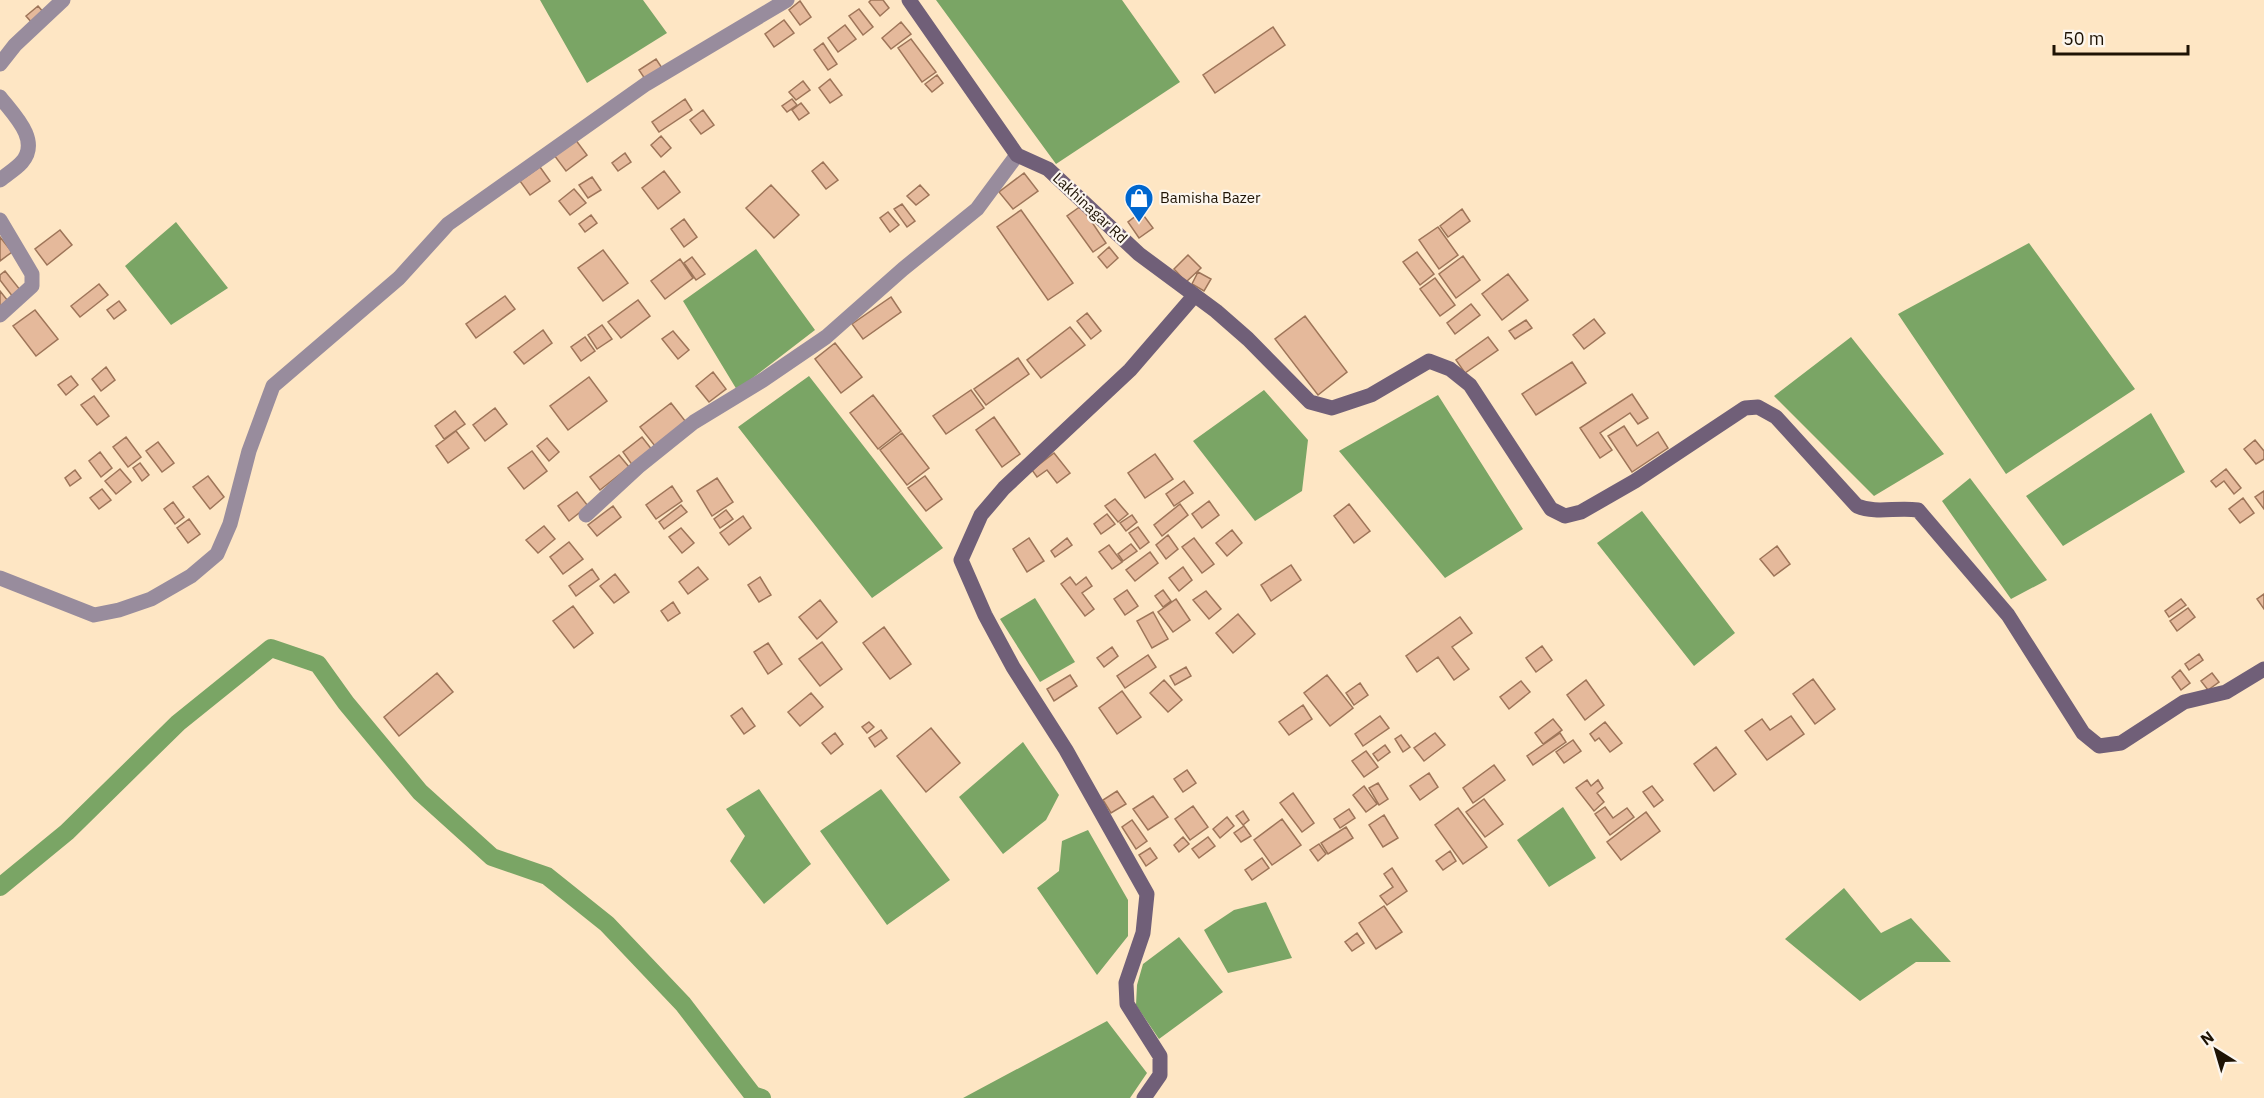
<svg xmlns="http://www.w3.org/2000/svg" width="2264" height="1098" font-family="'IBM Plex Sans',sans-serif">
<style>
.water{fill:#7aa565}
.lines{fill:none;stroke-linecap:round;stroke-linejoin:round}
.canal{stroke:#7aa565;stroke-width:18}
.building{fill:#e5b99b;stroke:#9e7559;stroke-width:1.5}
.street{stroke:#988c9d;stroke-width:15}
.secondary{stroke:#705f78;stroke-width:15}
.labels{text-anchor:middle;stroke-width:4.5;stroke-linejoin:round;paint-order:stroke}
.poi-label{font-size:15px;fill:#1e1304;stroke:#fcf6ee;text-anchor:start}
.street-label{font-size:15px;fill:#1e1304;stroke:#fcf6ee}
</style>
<rect width="100%" height="100%" fill="#fee6c4"/>
<path class="water" d="M540 0H643L667 33 587 83Z
M936 0H1122L1180 82 1056 164Z
M176 222 228 288 171 325 125 266Z
M2029 243 2135 389 2006 474 1898 314Z
M756 249 815 330 737 390 683 301Z
M1851 337 1944 454 1874 496 1774 396Z
M809 376 943 548 872 598 738 427Z
M1264 390 1308 440 1302 491 1255 521 1193 441Z
M1438 395 1523 529 1445 578 1339 451Z
M2151 413 2185 472 2063 546 2026 496Z
M1970 478 2047 580 2011 599 1942 501Z
M1642 511 1735 633 1694 666 1597 543Z
M1035 598 1075 662 1040 682 1000 619Z
M1023 742 1059 795 1046 820 1003 854 959 797Z
M759 789 811 864 764 904 730 861 745 836 726 809Z
M881 789 950 880 887 925 820 831Z
M1563 807 1596 858 1549 887 1517 840Z
M1088 830 1128 900V936L1097 975 1037 888 1059 871 1062 841Z
M1844 888 1881 933 1911 918 1951 962H1916L1860 1001 1785 939Z
M1266 902 1292 958 1228 973 1204 930 1234 910Z
M1179 937 1223 992 1159 1039 1136 1005 1137 985 1143 964Z
M1107 1021 1147 1073 1130 1098H963Z"/>
<g class="lines">
<path class="canal" d="M0 887 67 832 178 723 271 648 318 664 346 703 420 792 492 857 547 876 607 924 683 1004 753 1095 762 1098"/>
</g>
<path class="building" d="M871 0H883L889 8 880 16 869 2Z
M800 1 811 17 800 25 789 10Z
M38 6 45 14 33 24 26 16Z
M859 9 873 27 863 35 849 16Z
M784 20 794 33 774 47 765 34Z
M901 22 911 34 891 49 882 38Z
M845 25 856 39 838 52 828 38Z
M1273 27 1285 45 1215 93 1203 75Z
M911 39 936 72 922 82 898 48Z
M823 43 837 64 828 70 814 50Z
M656 59 662 68 645 79 639 70Z
M937 75 943 83 932 92 925 84Z
M830 79 842 95 830 103 819 88Z
M803 81 810 90 796 100 789 92Z
M685 99 692 110 659 132 652 122Z
M792 99 797 105 787 112 782 106Z
M801 103 809 113 799 120 792 110Z
M703 110 714 125 701 134 690 120Z
M661 136 671 148 661 157 651 145Z
M575 139 587 155 566 171 554 155Z
M625 153 631 162 618 171 612 163Z
M823 162 838 180 826 189 812 171Z
M540 167 550 181 530 195 520 181Z
M664 171 680 192 658 209 642 188Z
M1024 173 1038 191 1013 209 999 192Z
M592 177 601 190 588 198 579 185Z
M771 185 799 215 774 238 746 208Z
M920 185 929 195 916 205 907 196Z
M574 189 586 203 570 215 559 201Z
M902 204 915 221 907 227 894 209Z
M1081 206 1106 243 1093 252 1067 216Z
M1462 209 1470 221 1448 237 1440 226Z
M1021 210 1073 283 1048 300 997 227Z
M888 212 899 225 890 232 880 218Z
M1141 212 1153 228 1139 238 1128 222Z
M591 215 597 223 585 232 579 224Z
M684 219 697 237 684 247 671 229Z
M1438 227 1458 255 1439 269 1419 240Z
M60 230 72 245 47 265 35 249Z
M0 237 12 252 0 261Z
M1109 247 1118 258 1107 268 1098 257Z
M603 250 628 283 603 301 578 268Z
M1417 252 1434 274 1420 285 1403 262Z
M1188 255 1201 268 1186 282 1174 269Z
M1463 256 1480 280 1456 298 1439 274Z
M692 257 705 274 696 280 684 263Z
M680 259 693 278 665 299 651 281Z
M5 271 21 291 13 297 0 280V275Z
M1198 272 1211 279 1204 291 1192 284Z
M1508 274 1528 300 1502 320 1482 294Z
M1435 278 1455 305 1440 316 1420 289Z
M99 284 108 295 80 317 71 306Z
M0 291 8 301 0 307Z
M505 296 515 309 476 338 466 324Z
M891 297 901 312 863 339 852 324Z
M638 300 650 316 621 338 608 322Z
M119 301 126 310 114 319 107 310Z
M1471 304 1480 315 1455 334 1447 323Z
M35 310 58 339 36 356 13 326Z
M1087 313 1101 331 1091 339 1077 321Z
M1305 316 1347 372 1318 395 1275 339Z
M1594 319 1605 333 1584 349 1573 335Z
M1526 320 1532 328 1515 339 1509 331Z
M602 325 612 339 597 349 588 335Z
M1070 327 1085 345 1041 378 1027 360Z
M543 330 552 343 524 364 514 352Z
M673 331 689 350 678 359 662 339Z
M585 337 595 351 581 361 571 347Z
M1488 337 1498 350 1465 373 1456 360Z
M835 343 862 377 841 393 815 359Z
M1018 358 1029 374 986 405 974 389Z
M1572 362 1586 383 1536 415 1522 394Z
M106 367 115 380 101 391 92 379Z
M713 372 726 389 709 402 696 386Z
M71 376 78 385 66 395 58 385Z
M589 377 607 401 568 430 550 406Z
M971 390 984 408 946 434 933 416Z
M1632 394 1648 418 1638 424 1630 413 1600 433 1612 450 1600 458 1580 428Z
M873 395 901 431 878 449 850 413Z
M94 396 109 416 97 425 81 405Z
M671 403 686 422 655 446 640 427Z
M495 408 507 424 485 441 473 425Z
M455 411 465 424 444 439 435 426Z
M994 417 1020 454 1002 467 976 430Z
M1624 426 1637 446 1658 432 1668 448 1632 472 1608 436Z
M456 431 469 448 448 463 436 446Z
M902 433 929 468 907 485 880 450Z
M126 437 141 457 128 467 113 447Z
M642 437 653 451 633 466 623 452Z
M547 438 559 452 549 461 537 446Z
M2255 440 2264 451V459L2256 464 2244 449Z
M158 442 174 463 162 472 146 451Z
M532 451 547 471 524 489 508 468Z
M100 452 112 468 101 477 89 461Z
M1054 453 1070 473 1057 483 1047 470 1037 477 1032 470Z
M1155 454 1173 479 1145 498 1128 473Z
M619 455 629 467 600 490 590 477Z
M140 463 149 475 142 481 133 468Z
M120 469 131 482 116 494 105 481Z
M2226 469 2241 488 2234 494 2224 481 2216 487 2211 481Z
M75 470 81 478 70 486 65 478Z
M208 476 224 497 210 509 193 487Z
M925 476 942 499 926 511 908 488Z
M717 478 733 502 712 516 697 491Z
M1184 481 1193 493 1174 506 1166 494Z
M672 486 682 501 656 519 646 505Z
M102 489 111 500 99 509 90 498Z
M2264 491V509L2255 497Z
M577 492 588 506 569 521 558 506Z
M2243 498 2254 513 2240 523 2229 509Z
M1115 499 1128 514 1118 522 1105 506Z
M1209 501 1219 515 1202 528 1192 514Z
M173 502 184 517 175 524 164 509Z
M1180 504 1188 515 1162 536 1154 525Z
M1349 504 1370 531 1354 543 1334 516Z
M681 505 687 512 664 529 659 522Z
M613 506 621 517 597 536 588 525Z
M726 510 733 519 720 528 714 519Z
M1107 514 1115 524 1101 534 1094 524Z
M1132 515 1137 522 1126 531 1120 523Z
M743 516 751 528 729 545 720 533Z
M189 519 200 534 188 543 177 528Z
M544 526 555 539 538 553 526 540Z
M1138 527 1149 542 1140 549 1129 533Z
M681 528 694 543 682 553 669 537Z
M1232 530 1242 543 1227 556 1216 543Z
M1168 535 1178 549 1166 559 1156 545Z
M1029 538 1044 561 1027 572 1013 549Z
M1067 538 1072 545 1055 557 1051 551Z
M1194 538 1214 564 1202 573 1182 547Z
M569 542 583 559 563 574 550 557Z
M1131 544 1137 551 1123 561 1118 554Z
M1109 545 1122 562 1112 569 1099 552Z
M1777 546 1790 564 1774 576 1760 559Z
M1150 552 1158 563 1135 581 1126 570Z
M1291 565 1301 580 1271 601 1261 585Z
M698 567 708 579 688 594 679 582Z
M1183 567 1192 580 1179 591 1169 578Z
M592 569 599 579 576 596 569 586Z
M615 574 629 592 614 603 600 586Z
M760 577 771 595 759 602 748 585Z
M1070 577 1076 585 1086 577 1092 586 1082 593 1094 609 1085 616 1061 584Z
M1127 590 1138 606 1125 615 1114 599Z
M1163 590 1171 601 1163 607 1155 596Z
M1206 591 1221 609 1209 619 1193 600Z
M2264 594V609L2257 599Z
M1176 599 1190 620 1173 632 1158 612Z
M2181 599 2186 605 2169 617 2165 611Z
M820 600 837 622 817 639 799 617Z
M673 602 680 613 668 621 661 611Z
M573 606 593 633 574 648 553 621Z
M2188 608 2195 617 2177 631 2170 621Z
M1153 612 1168 639 1152 648 1137 621Z
M1238 614 1255 634 1233 653 1216 633Z
M1460 617 1472 633 1452 647 1469 669 1454 680 1438 657 1417 672 1406 656Z
M884 627 911 664 890 679 863 643Z
M822 642 842 669 820 686 799 659Z
M768 643 782 664 768 674 754 652Z
M1542 646 1552 660 1536 672 1526 658Z
M1112 647 1118 656 1104 667 1097 658Z
M2199 654 2203 660 2189 670 2185 664Z
M1148 655 1156 667 1125 688 1117 676Z
M1186 667 1191 676 1175 685 1170 676Z
M2180 670 2190 683 2181 690 2172 677Z
M437 673 453 692 399 736 384 717Z
M2212 673 2219 682 2208 690 2201 681Z
M1070 675 1077 686 1054 701 1047 689Z
M1327 675 1353 708 1330 726 1304 693Z
M1813 679 1835 709 1815 724 1793 694Z
M1164 680 1182 700 1168 712 1150 693Z
M1586 680 1604 705 1585 720 1567 695Z
M1521 681 1530 692 1509 709 1500 697Z
M1360 683 1368 695 1354 705 1346 693Z
M1122 691 1141 717 1117 734 1099 708Z
M811 693 823 707 800 726 788 712Z
M1303 705 1312 719 1289 735 1279 722Z
M742 708 755 726 744 734 731 716Z
M1380 716 1389 728 1363 746 1355 734Z
M1791 716 1804 734 1767 760 1745 731 1762 719 1770 730Z
M1553 719 1562 730 1543 744 1535 733Z
M869 722 874 727 867 733 862 727Z
M1605 722 1622 743 1610 752 1599 738 1595 741 1590 734Z
M931 728 960 763 926 792 897 756Z
M881 730 887 738 875 747 869 738Z
M835 733 843 744 831 754 822 743Z
M1435 733 1445 745 1424 761 1414 748Z
M1560 733 1566 742 1533 765 1527 756Z
M1401 735 1410 747 1403 752 1395 739Z
M1573 740 1581 751 1564 763 1556 752Z
M1385 745 1390 752 1378 761 1373 754Z
M1716 747 1736 774 1714 791 1694 764Z
M1366 751 1378 767 1364 777 1352 761Z
M1494 765 1505 780 1473 803 1463 788Z
M1187 770 1196 783 1183 792 1174 779Z
M1429 773 1438 787 1420 800 1410 786Z
M1587 780 1591 786 1598 780 1603 788 1597 793 1604 802 1594 811 1576 788Z
M1378 783 1388 799 1379 805 1369 788Z
M1364 786 1377 804 1366 812 1353 795Z
M1652 786 1663 800 1654 807 1643 792Z
M1117 791 1126 804 1111 813 1103 800Z
M1293 793 1314 823 1302 832 1280 803Z
M1153 796 1168 817 1148 830 1133 809Z
M1484 799 1503 824 1485 837 1466 812Z
M1193 806 1208 827 1190 840 1175 819Z
M1605 807 1613 818 1627 808 1634 817 1610 835 1595 814Z
M1458 808 1487 847 1463 864 1435 825Z
M1349 809 1355 818 1340 828 1334 819Z
M1243 811 1249 820 1243 825 1236 816Z
M1646 812 1660 831 1621 860 1607 842Z
M1384 815 1398 838 1383 847 1369 825Z
M1227 817 1234 826 1220 838 1213 829Z
M1282 819 1301 845 1272 865 1254 840Z
M1132 820 1147 841 1136 849 1122 827Z
M1244 826 1251 836 1241 842 1234 833Z
M1346 827 1353 838 1328 854 1321 843Z
M1183 837 1189 844 1179 852 1174 845Z
M1208 837 1215 846 1199 858 1192 849Z
M1319 844 1326 854 1318 861 1310 850Z
M1150 848 1157 858 1146 866 1139 855Z
M1450 851 1456 861 1443 870 1436 861Z
M1262 858 1269 868 1252 880 1245 870Z
M1392 868 1407 891 1387 905 1380 896 1393 887 1384 874Z
M1384 906 1402 932 1376 949 1359 923Z
M1357 933 1364 943 1352 951 1345 942Z"/>
<g class="lines">
<path class="street" d="M0 64 15 45 63 0
M0 97C13 114 41 140 22 162 16 169 7 174 0 180
M0 220 32 274V286L0 315
M586 515 638 467 694 422 763 380 826 337 903 269 977 209 1017 155
M0 578 94 615 119 610 151 599 191 576 217 554 230 524 249 451 273 386 399 278 448 224 646 84 787 0"/>
<path class="secondary" d="M909 0 1017 155 1048 169 1139 254 1216 311 1248 339 1310 402 1332 408 1371 395 1429 361 1450 369 1470 385 1551 509 1565 516 1581 512 1635 481 1745 408 1758 407 1776 417 1857 506C1877 514 1895 507 1918 510L2008 615 2083 733 2099 746 2121 743 2184 702 2226 692 2264 669
M1144 1098 1160 1075V1056L1127 1004 1126 983 1143 933 1147 894 1066 750 1013 667 985 615 961 560 981 515 1004 488 1130 370 1194 296"/>
</g>
<defs>
<g id="shop-pin" transform="scale(1.5)"><path d="M0 17L-7.5 6A9.5 9.5 0 1 1 7.5 6Z" fill="#0067cf" stroke="#fcf6ee"/><path d="M-5-2.5h2.3a2.7 3.5 0 0 1 5.4 0H5L5.5 6h-11ZM-1.5-2.5h3a1.5 2.3 0 0 0-3 0Z" fill="#fff"/></g>
</defs>
<g fill-rule="evenodd">
<use href="#shop-pin" x="1139" y="198"/>
</g>
<g class="labels">
<g class="poi-label">
<text x="1160" y="203">Bamisha Bazer</text>
</g>
<g class="street-label">
<text transform="translate(1090 208) rotate(43)" y="5">Lakhinagar Rd</text>
</g>
</g>
<g transform="translate(2216 1050) rotate(323)" stroke="#fcf6ee" stroke-width="4.5" paint-order="stroke">
<path d="M0-4.5L10 22L0 15L-10 22Z" fill="#1e1304"/>
<text y="-9" font-size="16" font-weight="bold" text-anchor="middle" fill="#1e1304">N</text>
</g>
<path d="M2054 45v9h134v-9" fill="none" stroke="#1e1304" stroke-width="3"/>
<text x="2063" y="45" font-size="18" fill="#1e1304" stroke="#fcf6ee" stroke-width="4.5" paint-order="stroke">50 m</text>
</svg>
